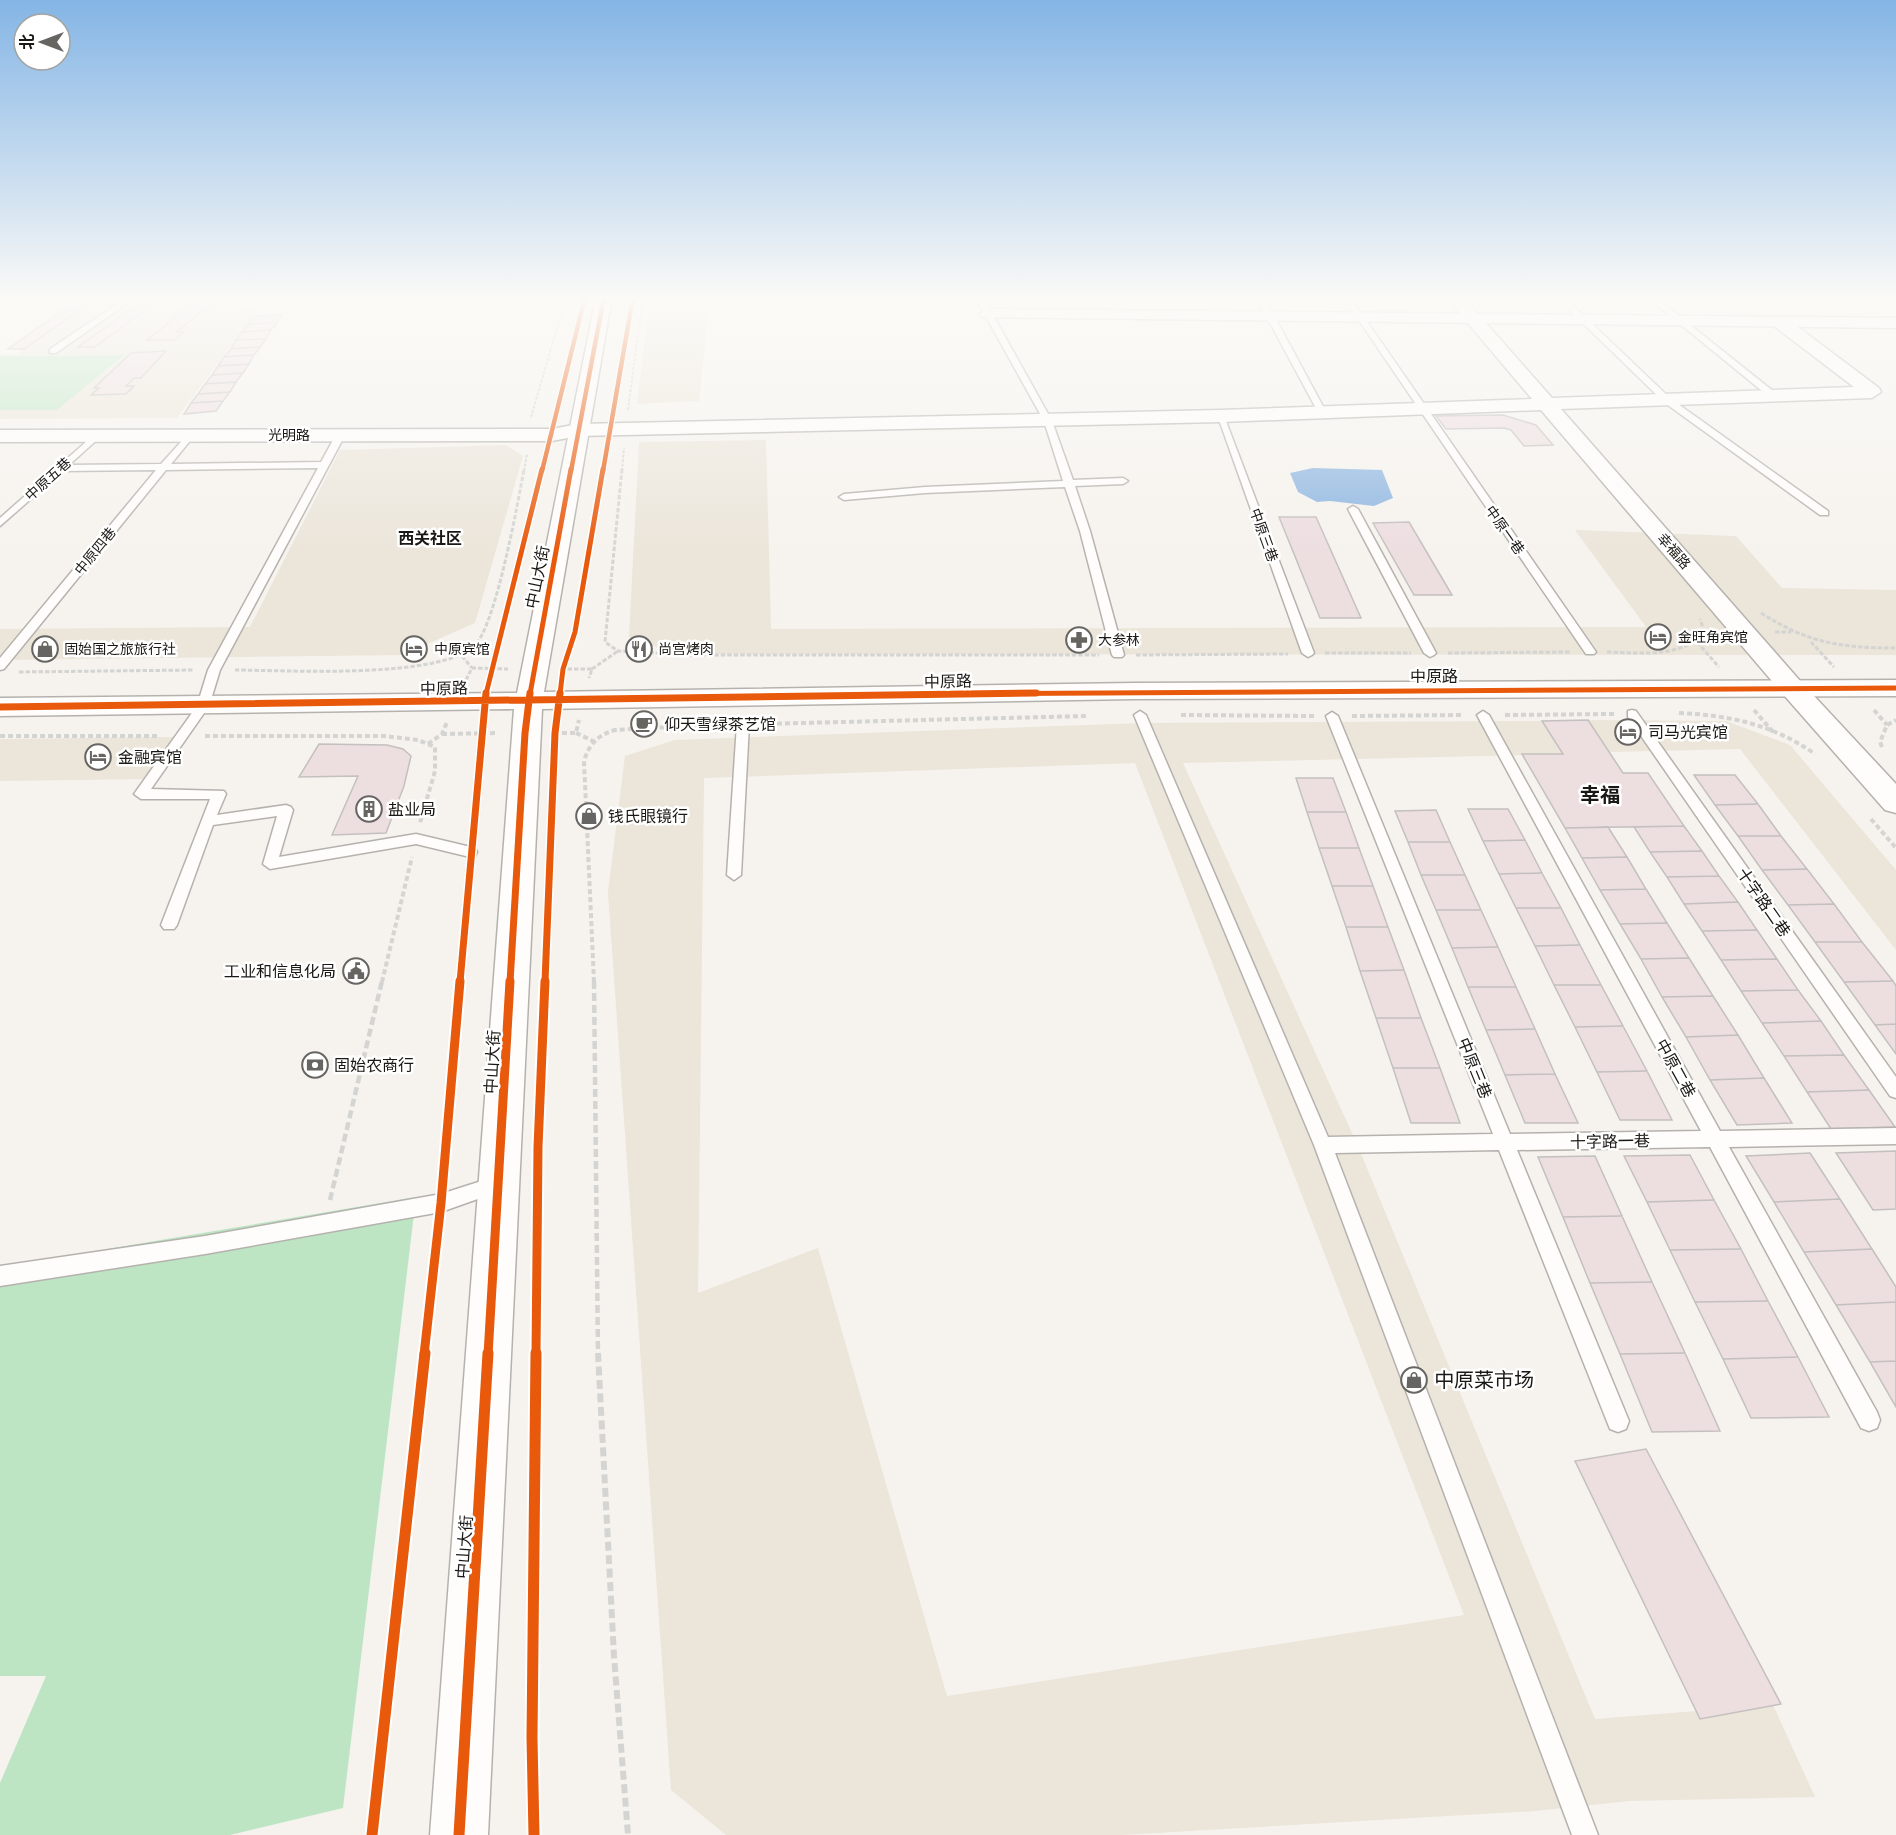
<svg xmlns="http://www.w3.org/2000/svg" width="1896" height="1835" font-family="'Noto Serif','Noto Sans SC',serif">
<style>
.built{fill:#ebe5da;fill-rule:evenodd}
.green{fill:#bde5c4}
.water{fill:#8eb6e1}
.building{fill:#eddee0;stroke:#c3c0bf;stroke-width:1.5}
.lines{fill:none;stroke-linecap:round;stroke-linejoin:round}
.service-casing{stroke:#b5b2ae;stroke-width:3}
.minor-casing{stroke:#b5b2ae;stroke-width:3}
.tertiary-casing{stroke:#b5b2ae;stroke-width:3}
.secondary-casing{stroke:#b5b2ae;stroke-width:3}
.path-far4{stroke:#d4d4d2;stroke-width:2;stroke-dasharray:3 1.5;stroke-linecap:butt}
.path-far3{stroke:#d4d4d2;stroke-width:3;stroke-dasharray:4.5 2;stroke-linecap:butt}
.path-far2{stroke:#d4d4d2;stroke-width:4;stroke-dasharray:5 3;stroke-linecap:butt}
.path-far1{stroke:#d4d4d2;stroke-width:4.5;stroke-dasharray:8 4;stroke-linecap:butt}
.path{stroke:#d4d4d2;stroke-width:6;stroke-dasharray:9 4.5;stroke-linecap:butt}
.service{fill:#fefdfc;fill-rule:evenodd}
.minor{fill:#fefdfc;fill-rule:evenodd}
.tertiary{fill:#fefdfc;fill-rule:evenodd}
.secondary{fill:#fefdfc;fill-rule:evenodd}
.cycleway-far4-casing{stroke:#fff;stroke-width:7}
.cycleway-far3-casing{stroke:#fff;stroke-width:8}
.cycleway-far2-casing{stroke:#fff;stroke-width:10}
.cycleway-far1-casing{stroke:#fff;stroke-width:13}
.cycleway-casing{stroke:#fff;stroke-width:15}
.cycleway-far4{stroke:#e8590c;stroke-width:4.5}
.cycleway-far3{stroke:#e8590c;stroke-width:5}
.cycleway-far2{stroke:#e8590c;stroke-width:7}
.cycleway-far1{stroke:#e8590c;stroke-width:9}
.cycleway{stroke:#e8590c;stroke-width:11}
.labels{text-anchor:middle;stroke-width:5;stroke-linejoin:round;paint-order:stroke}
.far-street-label{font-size:14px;fill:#1a1815;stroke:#fff}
.far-poi-label{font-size:14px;fill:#1a1815;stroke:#fff;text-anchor:start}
.far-quarter-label{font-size:16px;font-weight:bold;fill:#1a1815;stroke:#fff}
.street-label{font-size:16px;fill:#1a1815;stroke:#fff}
.poi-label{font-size:16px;fill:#1a1815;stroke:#fff;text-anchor:start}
.quarter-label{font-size:20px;font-weight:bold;fill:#1a1815;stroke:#fff}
.near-poi-label{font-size:20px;fill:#1a1815;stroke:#fff;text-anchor:start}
</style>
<rect width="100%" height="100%" fill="#f6f3ee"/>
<path class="built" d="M82 297H200L196 302H235L229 310 259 308 177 418 0 419V355H16L22 350 8 349Z
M650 297H710L699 401 637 404Z
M766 440 771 629 1646 627 1575 530 1736 536 1782 588 1896 590V655L677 654 629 637 639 442Z
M506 445 523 456 475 623 402 655 0 660V629L250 627 340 450Z
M1588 720 1726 721 1790 745 1896 870V950L1740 749 1610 752Z
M1542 721 1563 754 1183 763 1357 1144 1595 1719 1773 1705 1815 1797 1629 1801 1535 1811 1121 1835H726L671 1790 608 892 625 756 675 740 1143 723ZM1135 763 1464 1615 947 1696 818 1248 698 1293 704 778Z
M175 737 145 779 0 781V739Z"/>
<path class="green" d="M124 355 57 410H0V356Z
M416 1197 343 1808 230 1835H0V1783L46 1676H0V1267Z"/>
<path class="water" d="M1313 468 1382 470 1393 498 1374 506 1330 501 1317 502 1298 492 1290 473Z"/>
<path class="building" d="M82 297H99L24 349H8Z
M146 298H162L95 347H78Z
M192 304H219L210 312H201L177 332H184L174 340H147Z
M282 315 277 323 248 324 254 316Z
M277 323 271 330 242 332 248 324Z
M271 330 266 339 236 340 242 332Z
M266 339 260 347 231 349 236 340Z
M260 347 254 355 224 357 231 349Z
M166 351 141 378H134L126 386H134L126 394 91 395 99 388H94L131 353Z
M254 355 249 364 218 366 224 357Z
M249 364 243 373 212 375 218 366Z
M243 373 236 382 205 384 212 375Z
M236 382 230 392 198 394 205 384Z
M230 392 223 401 191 403 198 394Z
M223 401 216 411 184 414 191 403Z
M1503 415 1536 425 1553 445 1524 446 1511 430 1504 428 1446 429 1436 416Z
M1279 517H1316L1361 618H1320Z
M1409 522 1452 595H1414L1373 523Z
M1588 720 1623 773H1648L1684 826 1565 828 1522 754H1563L1542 721Z
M319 744 387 745 403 749 411 756 404 786 386 833 332 835 358 776 299 777Z
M1694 775H1735L1758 804 1715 805Z
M1296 778H1333L1346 812H1307Z
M1758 804 1781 836H1738L1715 805Z
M1468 809H1508L1525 840 1483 841Z
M1436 810 1450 842H1408L1395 811Z
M1307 812H1346L1359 848H1319Z
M1684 826 1702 851 1650 852 1634 827Z
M1608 827 1627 857 1582 858 1565 828Z
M1738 836H1781L1807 869 1762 870Z
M1525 840 1542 873 1499 874 1483 841Z
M1408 842H1450L1465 875H1421Z
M1319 848H1359L1373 886H1332Z
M1702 851 1719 876 1667 877 1650 852Z
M1627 857 1646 889 1600 890 1582 858Z
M1807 869 1834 904 1788 905 1762 870Z
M1542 873 1561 908H1516L1499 874Z
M1421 875H1465L1481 910H1436Z
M1719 876 1738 902 1684 904 1667 877Z
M1332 886H1373L1388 927H1346Z
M1646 889 1667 923 1620 924 1600 890Z
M1738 902 1757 930 1702 931 1684 904Z
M1834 904 1862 942H1815L1788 905Z
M1516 908H1561L1580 945 1535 946Z
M1436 910H1481L1498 947 1452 948Z
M1667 923 1689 958 1641 959 1620 924Z
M1346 927H1388L1404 970 1360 971Z
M1757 930 1777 959 1721 960 1702 931Z
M1815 942H1862L1893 981 1844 982Z
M1580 945 1601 985H1554L1535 946Z
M1498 947 1516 987H1468L1452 948Z
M1689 958 1713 996 1662 997 1641 959Z
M1777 959 1798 990 1741 991 1721 960Z
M1404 970 1421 1018H1376L1360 971Z
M1893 981 1896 986V1024L1875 1025 1844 982Z
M1554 985H1601L1623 1026 1575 1027Z
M1468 987H1516L1535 1029 1486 1030Z
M1798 990 1821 1021 1762 1023 1741 991Z
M1713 996 1738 1035 1686 1037 1662 997Z
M1376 1018H1421L1440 1068H1393Z
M1821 1021 1844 1055 1784 1056 1762 1023Z
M1896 1024V1054L1875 1025Z
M1623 1026 1647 1071 1597 1072 1575 1027Z
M1535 1029 1555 1074 1505 1075 1486 1030Z
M1738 1035 1764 1078 1710 1080 1686 1037Z
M1844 1055 1869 1090 1807 1092 1784 1056Z
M1393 1068H1440L1460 1123H1411Z
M1647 1071 1672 1120H1620L1597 1072Z
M1555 1074 1578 1123H1525L1505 1075Z
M1764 1078 1792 1123 1737 1125 1710 1080Z
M1869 1090 1895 1127 1831 1129 1807 1092Z
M1896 1151V1209L1873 1210 1836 1153Z
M1810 1153 1840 1199 1774 1202 1746 1156Z
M1690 1155 1714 1200 1647 1202 1624 1156Z
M1595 1156 1622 1216 1563 1217 1538 1157Z
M1840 1199 1872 1249 1804 1252 1774 1202Z
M1714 1200 1741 1249 1670 1250 1647 1202Z
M1622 1216 1652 1282 1590 1283 1563 1217Z
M1741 1249 1768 1301 1695 1302 1670 1250Z
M1872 1249 1896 1287V1302L1836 1305 1804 1252Z
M1652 1282 1685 1353 1620 1354 1590 1283Z
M1768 1301 1798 1357 1723 1359 1695 1302Z
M1896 1302V1361L1870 1362 1836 1305Z
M1685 1353 1720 1431 1652 1432 1620 1354Z
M1798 1357 1829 1417 1751 1418 1723 1359Z
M1896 1361V1407L1870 1362Z
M1646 1449 1781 1704 1700 1719 1575 1461Z"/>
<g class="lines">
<g class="service-casing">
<path id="service" d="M128 297H136L56 353H50V349Z
M975 297H983L1052 421 1073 480 1123 478 1128 481 1123 484 1075 486 1090 531 1124 655 1122 657H1114L1112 655 1080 531 1065 487 925 493 844 500 839 497 844 494 925 487 1063 481 1044 421Z
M1256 297H1264L1326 412 1325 414 1318 412Z
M1343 297H1350L1596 652 1594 654H1586Z
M1556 297H1564L1671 399 1828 511V515H1820L1665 403Z
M1647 297H1655L1778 395V399H1772Z
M1217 414 1224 416 1314 653 1312 655 1308 657 1302 653Z
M96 433 101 436 99 438 69 465 161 464 189 433 194 436 171 464 321 462 337 433 345 435 220 670 209 706 151 789 224 791 226 794 217 815 286 805 291 807 293 810 279 857 416 834 475 848 477 852 475 856 470 857 416 844 270 869 263 864 277 816 213 825 177 925 174 929H164L161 925 210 799H141L134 794 197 706 208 670 318 468 166 470 4 669 0 670V658L156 470 63 471 0 526V518Z
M1353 506 1358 509 1436 653 1434 655 1430 657 1424 653 1348 509Z
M1632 710 1636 711 1896 1077V1098L1890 1096 1628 717V711Z
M1140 711 1146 715 1328 1137 1493 1134 1326 716 1332 712 1338 716 1510 1134 1701 1131 1477 715 1483 711 1489 715 1720 1131 1896 1128V1144L1729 1147 1877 1412 1880 1420 1877 1428 1869 1431 1861 1428 1710 1147 1517 1150 1629 1421 1626 1429 1618 1432 1610 1429 1499 1150 1335 1153 1598 1835H1572L1314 1145 1134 715Z
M743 720 749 724 741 875 734 880 727 875 737 724Z
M497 1176 503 1178 506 1184 503 1190 441 1212 205 1254 0 1286V1266L205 1236 441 1194Z"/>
</g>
<g class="minor-casing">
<path id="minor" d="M987 309 1896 318V328L982 317 979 314Z"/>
</g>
<g class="tertiary-casing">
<path id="tertiary" d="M1446 297H1463L1552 398 1854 387 1774 326 1772 322 1780 317 1786 318 1879 388 1881 392 1872 398 1561 409 1801 682 1896 784V813L1885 810 1783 694 1541 410 1220 422 578 436 552 441 0 442V430L552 429 578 424 1220 410 1532 399Z"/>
</g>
<g class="secondary-casing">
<path id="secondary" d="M596 297H612L544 692 1134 683 1896 680V696L1134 699 542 709 488 1835H430L514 709 0 716V698L517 693Z"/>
</g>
<path class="path-far4" d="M628 410 643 297
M531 417 566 297
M524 471 527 454
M622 471 624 448"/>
<path class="path-far3" d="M622 469 605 642 618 651 691 655H1099
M1761 613C1808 643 1841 648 1896 648
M1775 632H1791
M1697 642 1719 667
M1811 642 1834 667
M1607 652C1642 653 1677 658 1705 634L1700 619
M1325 653H1411
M1448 653 1570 652
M1136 655 1288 654
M462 656 472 668
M561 669H592L589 678
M592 669 618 651
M235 670C284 670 444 680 476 644 496 622 518 503 524 469
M19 672 194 670
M466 680 472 668 508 669"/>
<path class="path-far2" d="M1754 710 1773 732
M1874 710 1887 725
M1679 713C1729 715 1774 725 1815 754
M1181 715 1314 716
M1505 715 1614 714
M1352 716 1464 715
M761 724 1086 716
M554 733H576L579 720
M576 733 593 741
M442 734 498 733
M0 736H158
M205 736H384L418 740 435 747V771L420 823
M428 744 442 734 447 722
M1882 747 1880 742 1887 725 1896 720
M1871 819 1896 848
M382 982 412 857
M594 982 584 761C589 744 598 735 615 730L723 724"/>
<path class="path-far1" d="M594 981 598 1355
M330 1200 382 981"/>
<path class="path" d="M598 1353 614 1656 628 1835"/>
<use href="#service" class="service"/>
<use href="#minor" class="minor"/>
<use href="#tertiary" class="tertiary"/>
<use href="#secondary" class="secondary"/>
<g class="cycleway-far4-casing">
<path id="cycleway-far4" d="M542 471 585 297
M571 471 604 297
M603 471 633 297"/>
</g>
<g class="cycleway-far3-casing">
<path id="cycleway-far3" d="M486 694 542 469
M530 694 571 469
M560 694 563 669 575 632 603 469
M943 694 1896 688"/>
</g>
<g class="cycleway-far2-casing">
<path id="cycleway-far2" d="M0 707 1036 693
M460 982 486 693
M510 982 525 733 530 693
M545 982 555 733 560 693"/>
</g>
<g class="cycleway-far1-casing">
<path id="cycleway-far1" d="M424 1355 441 1203 460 981
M488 1355 510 981
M536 1355 538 1147 545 981"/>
</g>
<g class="cycleway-casing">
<path id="cycleway" d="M372 1835 425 1353
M459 1835 488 1353
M534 1835 532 1738 536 1353"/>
</g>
<use href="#cycleway-far4" class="cycleway-far4"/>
<use href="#cycleway-far3" class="cycleway-far3"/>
<use href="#cycleway-far2" class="cycleway-far2"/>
<use href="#cycleway-far1" class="cycleway-far1"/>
<use href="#cycleway" class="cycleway"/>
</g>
<linearGradient id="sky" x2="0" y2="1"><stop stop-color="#84b5e5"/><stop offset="0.54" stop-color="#fbfaf7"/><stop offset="1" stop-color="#fbfaf7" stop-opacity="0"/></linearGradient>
<rect width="1896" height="554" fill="url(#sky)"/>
<defs>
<g id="hotel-ring" transform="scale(1.35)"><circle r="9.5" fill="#fff" stroke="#676561" stroke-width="1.5"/><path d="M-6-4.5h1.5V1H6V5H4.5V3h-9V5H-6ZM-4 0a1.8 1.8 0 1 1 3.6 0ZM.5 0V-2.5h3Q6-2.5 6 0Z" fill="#676561"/></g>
<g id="pharmacy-ring" transform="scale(1.35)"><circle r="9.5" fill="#fff" stroke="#676561" stroke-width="1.5"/><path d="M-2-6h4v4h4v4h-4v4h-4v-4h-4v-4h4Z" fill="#676561"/></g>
<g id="shop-ring" transform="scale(1.35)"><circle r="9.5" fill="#fff" stroke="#676561" stroke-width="1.5"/><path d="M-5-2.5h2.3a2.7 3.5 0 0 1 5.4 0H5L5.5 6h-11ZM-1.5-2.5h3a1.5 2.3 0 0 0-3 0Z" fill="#676561"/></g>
<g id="restaurant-ring" transform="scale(1.35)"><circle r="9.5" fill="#fff" stroke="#676561" stroke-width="1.5"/><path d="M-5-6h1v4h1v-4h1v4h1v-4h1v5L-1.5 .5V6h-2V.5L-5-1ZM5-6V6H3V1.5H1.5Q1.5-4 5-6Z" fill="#676561"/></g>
<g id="cafe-ring" transform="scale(1.35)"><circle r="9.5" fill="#fff" stroke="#676561" stroke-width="1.5"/><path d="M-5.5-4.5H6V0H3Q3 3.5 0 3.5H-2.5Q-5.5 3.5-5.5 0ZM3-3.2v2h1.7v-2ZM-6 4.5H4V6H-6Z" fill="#676561"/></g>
<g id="building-ring" transform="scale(1.35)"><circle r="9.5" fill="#fff" stroke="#676561" stroke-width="1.5"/><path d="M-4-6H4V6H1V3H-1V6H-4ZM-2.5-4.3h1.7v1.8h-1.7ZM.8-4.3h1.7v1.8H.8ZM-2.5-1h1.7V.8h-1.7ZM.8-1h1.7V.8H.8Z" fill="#676561"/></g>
<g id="civic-ring" transform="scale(1.35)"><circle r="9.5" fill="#fff" stroke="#676561" stroke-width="1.5"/><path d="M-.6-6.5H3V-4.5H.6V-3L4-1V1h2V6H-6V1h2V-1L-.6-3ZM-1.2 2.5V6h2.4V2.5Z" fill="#676561"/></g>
<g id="bank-ring" transform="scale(1.35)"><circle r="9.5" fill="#fff" stroke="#676561" stroke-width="1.5"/><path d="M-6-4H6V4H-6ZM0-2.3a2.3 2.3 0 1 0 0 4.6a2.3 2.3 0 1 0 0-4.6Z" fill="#676561"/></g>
</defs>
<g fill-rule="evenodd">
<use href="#hotel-ring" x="1658" y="637"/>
<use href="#pharmacy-ring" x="1079" y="640"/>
<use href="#shop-ring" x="45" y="649"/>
<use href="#hotel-ring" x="414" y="649"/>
<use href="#restaurant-ring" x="639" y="649"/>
<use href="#cafe-ring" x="644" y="724"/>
<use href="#hotel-ring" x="1628" y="732"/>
<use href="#hotel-ring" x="98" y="757"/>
<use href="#building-ring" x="369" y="809"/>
<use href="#shop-ring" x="589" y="816"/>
<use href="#civic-ring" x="356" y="971"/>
<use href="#bank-ring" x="315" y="1065"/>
<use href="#shop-ring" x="1414" y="1380"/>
</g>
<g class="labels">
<g class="far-street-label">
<text x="289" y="440">光明路</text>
<text transform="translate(48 479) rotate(-42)" y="5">中原五巷</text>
<text transform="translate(1505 530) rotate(55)" y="5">中原一巷</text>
<text transform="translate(1264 535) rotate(70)" y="5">中原三巷</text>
<text transform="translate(95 551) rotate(-51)" y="5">中原四巷</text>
<text transform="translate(1674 551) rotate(49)" y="5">幸福路</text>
</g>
<g class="far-poi-label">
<text x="1678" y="642">金旺角宾馆</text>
<text x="1098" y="645">大参林</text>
<text x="64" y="654">固始国之旅旅行社</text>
<text x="434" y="654">中原宾馆</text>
<text x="658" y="654">尚宫烤肉</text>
</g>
<g class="far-quarter-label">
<text x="430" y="544">西关社区</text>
</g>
<g class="street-label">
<text transform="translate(537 577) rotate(-79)" y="6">中山大街</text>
<text x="1434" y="682">中原路</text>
<text transform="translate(948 681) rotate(-1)" y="6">中原路</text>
<text transform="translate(444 688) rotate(-1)" y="6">中原路</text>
<text transform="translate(1764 902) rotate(55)" y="6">十字路二巷</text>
<text transform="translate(492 1062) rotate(-87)" y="6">中山大街</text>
<text transform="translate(1475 1068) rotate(68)" y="6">中原三巷</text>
<text transform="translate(1676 1068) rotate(61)" y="6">中原二巷</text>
<text transform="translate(1610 1141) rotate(-1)" y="6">十字路一巷</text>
<text transform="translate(464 1547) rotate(-86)" y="6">中山大街</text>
</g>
<g class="poi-label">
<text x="664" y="730">仰天雪绿茶艺馆</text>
<text x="1648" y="738">司马光宾馆</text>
<text x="118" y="763">金融宾馆</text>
<text x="388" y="815">盐业局</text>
<text x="608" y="822">钱氏眼镜行</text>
<text x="336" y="977" text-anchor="end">工业和信息化局</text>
<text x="334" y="1071">固始农商行</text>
</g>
<g class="quarter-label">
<text x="1600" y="802">幸福</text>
</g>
<g class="near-poi-label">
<text x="1434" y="1387">中原菜市场</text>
</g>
</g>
<g transform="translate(42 42) rotate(270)"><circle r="28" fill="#ffffff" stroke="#a3a3a1" stroke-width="1.5"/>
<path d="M0-4.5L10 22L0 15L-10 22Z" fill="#676561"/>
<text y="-9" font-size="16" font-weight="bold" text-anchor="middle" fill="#1a1815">北</text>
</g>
</svg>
